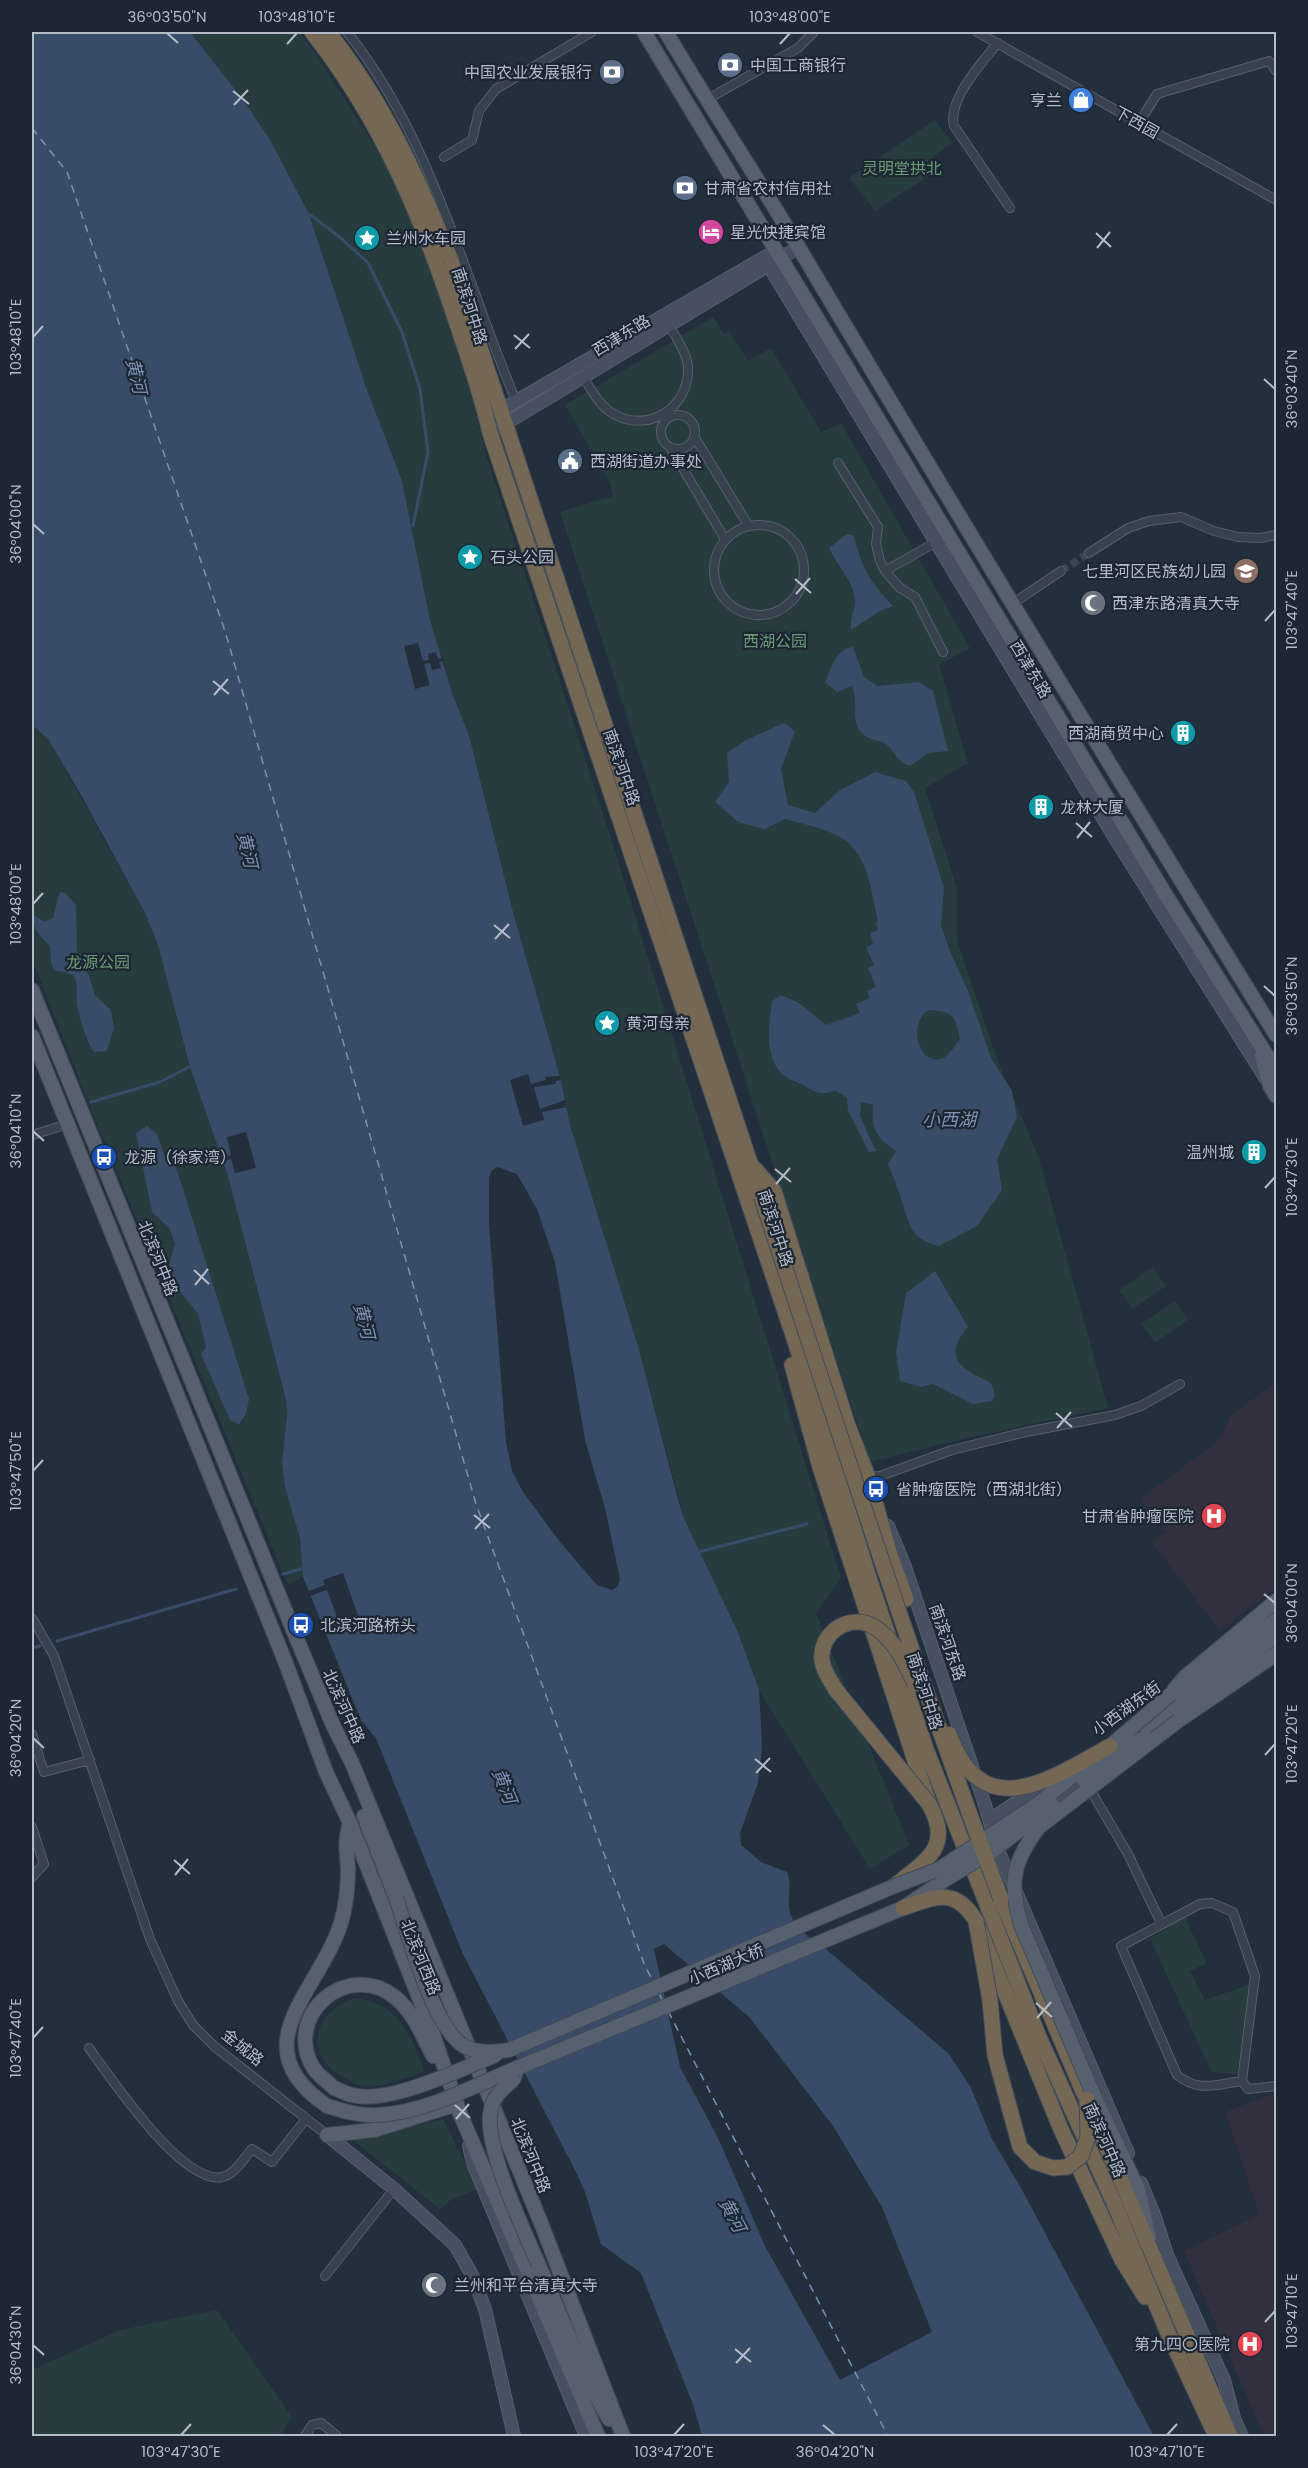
<svg xmlns="http://www.w3.org/2000/svg" width="1308" height="2468" font-family="Poppins,'Noto Sans SC',sans-serif">
<style>
.medical{fill:#32303f}
.green{fill:#263c3f}
.water{fill:#394c67;fill-rule:evenodd}
.pier{fill:#242f3e}
.lines{fill:none;stroke-linecap:round;stroke-linejoin:round}
.stream{stroke:#394c67;stroke-width:3}
.ferry{stroke:#7c92b1;stroke-width:1.5;stroke-dasharray:8 6;stroke-linecap:butt}
.street-tunnel{stroke:#3a4453;stroke-width:8;stroke-dasharray:8 4;stroke-linecap:butt}
.street-casing{stroke:#565f6c;stroke-width:10}
.secondary-casing{stroke:#565f6c;stroke-width:14}
.primary-casing{stroke:#414a57;stroke-width:16}
.highway-casing{stroke:#434c59;stroke-width:17}
.street{stroke:#38414e;stroke-width:8}
.secondary{stroke:#465061;stroke-width:12}
.primary{stroke:#56606e;stroke-width:14}
.highway{stroke:#746855;stroke-width:15}
.rail{stroke:#5a6575;stroke-width:3;stroke-dasharray:6 6;stroke-linecap:butt}
.primary-bridge-casing{stroke:#414a57;stroke-width:16;stroke-linecap:butt}
.highway-bridge-casing{stroke:#434c59;stroke-width:17;stroke-linecap:butt}
.primary-bridge{stroke:#56606e;stroke-width:14}
.highway-bridge{stroke:#746855;stroke-width:15}
.ticks{fill:none;stroke:#b4bcc9;stroke-width:2}
.labels{text-anchor:middle;stroke-width:4.5;stroke-linejoin:round;paint-order:stroke}
.poi-label{font-size:16px;fill:#b4bcc9;stroke:#1d2633;text-anchor:start}
.street-label{font-size:16px;fill:#b4bcc9;stroke:#1d2633}
.park-label{font-size:16px;fill:#6b9a76;stroke:#1d2633}
.water-label{font-size:18px;font-style:italic;fill:#7c92b1;stroke:#1d2633}
.neatline{fill:none;stroke:#b4bcc9;stroke-width:2}
.ticks-label{font-size:15px;text-anchor:middle;fill:#b4bcc9}
</style>
<rect width="100%" height="100%" fill="#242f3e"/>
<path class="medical" d="M1276 1383V1588L1220 1631 1152 1542 1165 1532 1140 1499 1218 1441 1232 1414Z
M1276 2093V2436H1264L1184 2251 1259 2215 1225 2112Z"/>
<path class="green" d="M190 32H298L313 50 394 176 440 299 473 402 486 455 608 829 841 1578 816 1613 909 1845 870 1869 759 1690 738 1632 685 1521 638 1346 570 1125 561 1080 513 912 469 735 453 696 430 620 402 481 366 387 309 214 244 101Z
M935 120 952 142 928 162 933 173 875 211 849 178Z
M713 317 724 334 729 331 748 361 771 348 821 432 841 423 970 648 939 665 968 763 925 788 957 888V940L997 1059 1039 1158 1108 1408 967 1438 870 1462 560 512 613 496 610 483 565 405Z
M32 725 48 739 145 913 158 945 190 1067 228 1176 286 1401 287 1413 282 1463 300 1538 303 1577 288 1585 91 1109 32 959Z
M1153 1267 1166 1286 1133 1309 1119 1290Z
M1175 1301 1188 1320 1155 1343 1141 1324Z
M1184 1916 1207 1963 1190 1971 1205 2000 1251 1984 1237 2075 1211 2071 1150 1939Z
M355 1998C398 2003 411 2034 424 2071 405 2078 385 2087 365 2086 358 2086 349 2080 343 2077 302 2055 314 2011 355 1998Z
M443 2119 478 2189 452 2199 440 2209 354 2141Z
M217 2310 292 2417 280 2436H32V2370L120 2330Z"/>
<path class="water" d="M32 32H190L244 101 270 140 309 214 366 387 402 481 430 620 453 696 469 735 513 912 561 1080 570 1125 638 1346 679 1503 685 1521 738 1632 759 1690 762 1747 758 1783 740 1833 741 1845 761 1862 787 1872C792 1883 788 1893 789 1905 789 1925 812 1940 827 1950L949 2054 970 2086 992 2139 1022 2190 1154 2436H702L694 2407 641 2273 601 2244 585 2192 575 2170 463 1954 380 1748 376 1738 361 1720 303 1577 300 1538 285 1487 282 1463 287 1414 286 1400 228 1176 190 1067 158 945 145 913 81 795 48 739 32 725ZM498 1167 517 1174 537 1209 555 1262 585 1440 605 1508 620 1579 618 1586 612 1590 597 1585 560 1542 523 1492 512 1471 506 1442 489 1225V1178L492 1170ZM664 1944 750 2018 833 2126 882 2207 932 2332 840 2380 765 2246 718 2138 680 2067 654 1949Z
M847 534 853 535C863 569 869 581 893 606L880 611 851 630C849 620 855 611 855 601 854 581 837 566 829 548Z
M853 647 864 677 878 686 918 682 933 691 948 751 928 753 910 766C895 761 896 752 886 744 880 740 869 740 864 735 849 723 859 701 852 686L837 692 825 682C832 668 836 648 853 647Z
M784 723 795 731 781 769 788 805 815 813 840 790 875 772 906 781 914 792 944 888 941 925 949 949 968 991 991 1058 1012 1091 1017 1117 997 1159 1002 1190 977 1226 939 1246C908 1239 909 1221 900 1195 896 1184 892 1174 888 1164L896 1151C876 1138 871 1129 873 1105L861 1102 860 1116 876 1151 869 1152 848 1110 847 1098 835 1090C822 1096 817 1093 805 1086 798 1082 787 1079 781 1073 764 1055 769 1023 772 1001L781 995 799 1003 826 1025 860 1013 856 1004 870 998 867 991 876 987 868 968 874 965 866 947 873 944 870 933 878 930 876 923 878 922C871 891 868 847 834 834 818 827 801 823 785 819L765 829 738 822 715 802 729 782 727 753 746 740ZM929 1010C954 1012 955 1015 960 1039 956 1044 948 1058 940 1059 917 1064 908 1021 929 1010Z
M61 892 66 894 76 905 77 955 89 976 95 995 111 1010 114 1028 107 1051 94 1052C87 1043 78 1014 77 1003 75 983 84 973 55 971L51 963 50 946C40 937 34 930 32 917L34 915 44 922 53 918 59 894Z
M147 1126 157 1134 166 1161 176 1167 249 1399 246 1414 239 1424 230 1420 201 1354 206 1347 198 1314 169 1277 170 1261 175 1243 169 1228 152 1212 136 1133Z
M935 1271 968 1327C941 1358 962 1369 991 1383L995 1395 992 1401 973 1404 933 1384 921 1387 900 1381 896 1353 906 1293Z"/>
<path class="pier" d="M418 643 423 661 429 660 428 654 436 652 438 659 443 658 444 661 439 662 441 668 432 670 430 663 424 664 430 685 415 689 404 646Z
M528 1074 531 1084 546 1080 545 1077 560 1076 561 1080 556 1081V1084L534 1087 540 1109 565 1100 567 1107 542 1112 544 1120 523 1126 510 1080Z
M246 1132 256 1168 235 1173 231 1159 222 1161 221 1158 231 1155 227 1137Z
M343 1573 360 1621 341 1628 327 1590 310 1596 309 1591 325 1585 323 1580Z"/>
<g class="lines">
<path class="stream" d="M309 214 342 239 368 263 402 332 420 389 428 452 413 526
M91 1102 160 1082 193 1065
M698 1552 807 1524
M283 1574 304 1568
M57 1641 236 1589
M32 1648 40 1646"/>
<path class="ferry" d="M32 128 67 172 225 631 476 1504 645 1966 654 1983
M659 1993 663 2002
M668 2011 888 2436"/>
<path class="street-tunnel" d="M1061 571 1089 553"/>
<g class="street-casing">
<path id="street" d="M347 32C432 138 464 277 516 401
M977 32 1276 200
M998 43C982 62 947 101 954 126L1010 208
M706 100 798 48 814 32
M1139 123 1157 94 1269 61 1276 71
M444 157 472 140 479 111 496 89 592 32
M583 377C591 389 599 405 612 413 647 435 690 408 688 367 687 353 676 338 669 325
M661 432a17 17 0 1 1 34 0a17 17 0 1 1-34 0Z
M694 436 748 525
M670 447 725 539
M838 463 878 527 876 544 880 561 885 571 900 588 915 597 943 652
M714 570a45 45 0 1 1 90 0a45 45 0 1 1-90 0Z
M1089 553 1128 528 1149 521 1181 517 1214 531 1238 537 1260 538 1276 535
M885 571 936 542
M1012 604 1061 571
M32 1135 68 1124
M868 1477 880 1476 952 1450 1026 1432 1115 1415 1141 1406 1180 1384
M32 1618 54 1656 150 1939 178 2001 193 2025 215 2047 327 2135
M32 1734 44 1772 90 1760
M1088 1786 1128 1854 1161 1923
M32 1827 44 1864 32 1877
M1212 1903 1233 1912 1255 1976 1242 2081C1217 2084 1199 2093 1177 2075L1121 1946 1200 1904Z
M89 2048C110 2077 182 2185 222 2177 235 2174 244 2158 252 2149L272 2162 306 2119
M1242 2081 1248 2089 1276 2086
M325 2276 394 2189
M305 2436 312 2425 321 2423 337 2436"/>
</g>
<g class="secondary-casing">
<path id="secondary" d="M764 258 1113 835 1266 1079
M487 418 770 254
M490 433 799 247
M888 1526 904 1564 985 1805 998 1850 1128 2153
M1046 1812 1092 1778
M990 1820 1046 1782
M327 2135 394 2189 455 2245 472 2275 485 2309 514 2436
M469 2146 473 2163 586 2436
M1141 2183 1155 2217 1167 2255 1224 2380 1234 2418 1242 2436"/>
</g>
<g class="primary-casing">
<path id="primary" d="M644 32 1167 897 1276 1070
M666 32C709 105 756 175 799 248 956 512 1115 774 1276 1035
M32 990 294 1632 332 1723 352 1763 541 2223 623 2436
M32 1036 285 1661 326 1772 350 1823 428 2020 457 2104
M1262 1056 1270 1086 1276 1096
M1174 1690 1185 1677 1276 1601
M1164 1705 1276 1620
M1178 1721 1276 1654
M1133 1742 1276 1636
M364 1816 396 1898
M509 2050 892 1887
M514 2078 517 2068 903 1908 943 1881
M334 2088C328 2082 319 2076 314 2069 281 2016 348 1958 396 1998 414 2013 422 2035 433 2056
M1094 2096 1138 2189 1149 2238
M453 2097 598 2436
M327 2106C239 2046 319 1992 341 1923 346 1906 348 1886 348 1869 347 1849 344 1843 350 1823
M327 2135 374 2130 457 2104
M538 2263 588 2381 609 2419"/>
</g>
<g class="highway-casing">
<path id="highway" d="M312 32C382 121 422 217 457 324 469 360 482 396 490 433L795 1341 870 1581 926 1749 1039 2037 1114 2203 1168 2333 1216 2436
M328 32C384 102 418 178 451 260L761 1196
M755 1169 774 1191 848 1426 868 1477 890 1555 906 1599
M792 1365 820 1467 929 1804C953 1846 927 1860 897 1884
M1001 1899 1230 2436
M903 1908C935 1897 955 1886 976 1921L1060 2127 1122 2260 1145 2297"/>
</g>
<use href="#street" class="street"/>
<use href="#secondary" class="secondary"/>
<use href="#primary" class="primary"/>
<use href="#highway" class="highway"/>
<path class="rail" d="M1274 32 1276 35"/>
<g class="primary-bridge-casing">
<path id="primary-bridge" d="M1084 1780 1124 1748 1144 1738
M943 1881 994 1850 1052 1805
M892 1887 939 1869 1038 1804 1110 1746 1171 1694
M396 1898C408 1933 433 2028 464 2046 479 2054 493 2052 509 2050
M513 2080C503 2089 494 2095 491 2109 482 2143 524 2231 538 2263
M334 2088C340 2090 346 2094 352 2095 389 2105 460 2069 496 2055
M1094 2096 1021 1925C1009 1884 1012 1862 1039 1827L1178 1721
M327 2106C343 2111 360 2116 377 2115 426 2113 473 2086 517 2068"/>
</g>
<g class="highway-bridge-casing">
<path id="highway-bridge" d="M761 1196C839 1431 914 1667 1001 1899
M915 1684C906 1664 895 1641 876 1628 852 1611 819 1632 822 1660 823 1671 831 1681 836 1690L929 1804
M949 1734C983 1827 1050 1779 1110 1746
M976 1921 990 2000 995 2055 1020 2147 1035 2162 1053 2168 1067 2167 1081 2156 1088 2137 1087 2099"/>
</g>
<use href="#primary-bridge" class="primary-bridge"/>
<use href="#highway-bridge" class="highway-bridge"/>
</g>
<path class="ticks" d="M167 33 178 43M287 44 297 33M780 44 790 33M233 91 249 104M234 105 248 90M1096 233 1111 247M1097 248 1110 232M514 335 530 348M33 337 43 326M515 349 529 334M1264 379 1275 389M33 524 44 534M795 579 811 593M796 594 810 578M1265 621 1275 610M213 681 229 694M214 695 228 679M1076 823 1092 837M1077 838 1090 822M33 904 43 893M494 925 510 938M495 939 509 924M1264 986 1275 996M33 1131 44 1141M775 1169 791 1182M776 1184 790 1168M1265 1188 1275 1177M194 1270 209 1284M195 1285 208 1269M1056 1413 1072 1427M1057 1428 1071 1412M33 1471 43 1460M474 1515 490 1528M475 1529 489 1514M1264 1594 1275 1603M33 1738 44 1748M1265 1755 1275 1744M755 1759 771 1772M756 1773 770 1758M174 1860 190 1874M175 1875 188 1859M1036 2003 1052 2017M1037 2018 1051 2002M33 2038 43 2027M455 2105 470 2118M456 2119 469 2104M1265 2322 1275 2311M33 2345 44 2355M735 2349 751 2362M736 2363 750 2348M823 2425 835 2435M181 2435 191 2424M674 2435 684 2424M1167 2435 1177 2424"/>
<defs>
<g id="bank-disc" transform="scale(1.35)"><circle r="9.5" fill="#5c6f8a" stroke="#1d2633"/><path d="M-6-4H6V4H-6ZM0-2.3a2.3 2.3 0 1 0 0 4.6a2.3 2.3 0 1 0 0-4.6Z" fill="#fff"/></g>
<g id="shop-disc" transform="scale(1.35)"><circle r="9.5" fill="#3f7fe0" stroke="#1d2633"/><path d="M-5-2.5h2.3a2.7 3.5 0 0 1 5.4 0H5L5.5 6h-11ZM-1.5-2.5h3a1.5 2.3 0 0 0-3 0Z" fill="#fff"/></g>
<g id="hotel-disc" transform="scale(1.35)"><circle r="9.5" fill="#d1479c" stroke="#1d2633"/><path d="M-6-4.5h1.5V1H6V5H4.5V3h-9V5H-6ZM-4 0a1.8 1.8 0 1 1 3.6 0ZM.5 0V-2.5h3Q6-2.5 6 0Z" fill="#fff"/></g>
<g id="sight-disc" transform="scale(1.35)"><circle r="9.5" fill="#0f9aa8" stroke="#1d2633"/><path d="M0-6L1.8-2.2L6-1.7L2.9 1.2L3.7 5.4L0 3.3L-3.7 5.4L-2.9 1.2L-6-1.7L-1.8-2.2Z" fill="#fff"/></g>
<g id="civic-disc" transform="scale(1.35)"><circle r="9.5" fill="#5c6f8a" stroke="#1d2633"/><path d="M-.6-6.5H3V-4.5H.6V-3L4-1V1h2V6H-6V1h2V-1L-.6-3ZM-1.2 2.5V6h2.4V2.5Z" fill="#fff"/></g>
<g id="school-disc" transform="scale(1.35)"><circle r="9.5" fill="#8d6e63" stroke="#1d2633"/><path d="M0-5L7-2L0 1L-7-2ZM-4 1L0 2.5L4 1V4Q0 6-4 4Z" fill="#fff"/></g>
<g id="mosque-disc" transform="scale(1.35)"><circle r="9.5" fill="#6b7280" stroke="#1d2633"/><path d="M3.5-4.9A6 6 0 1 0 3.5 4.9A5 5 0 1 1 3.5-4.9Z" fill="#fff"/></g>
<g id="building-disc" transform="scale(1.35)"><circle r="9.5" fill="#0f9aa8" stroke="#1d2633"/><path d="M-4-6H4V6H1V3H-1V6H-4ZM-2.5-4.3h1.7v1.8h-1.7ZM.8-4.3h1.7v1.8H.8ZM-2.5-1h1.7V.8h-1.7ZM.8-1h1.7V.8H.8Z" fill="#fff"/></g>
<g id="bus-disc" transform="scale(1.35)"><circle r="9.5" fill="#1a4fb4" stroke="#1d2633"/><path d="M-5-6H5V4H4V6H2V4H-2V6H-4V4H-5ZM-3.5-4V0h7V-4ZM-3.5 1.2v1.5H-2V1.2ZM2 1.2v1.5H3.5V1.2Z" fill="#fff"/></g>
<g id="hospital-disc" transform="scale(1.35)"><circle r="9.5" fill="#e0444e" stroke="#1d2633"/><path d="M-5-5h3v3.5h4V-5h3V5h-3V1.5h-4V5h-3Z" fill="#fff"/></g>
</defs>
<g fill-rule="evenodd">
<use href="#bank-disc" x="730" y="65"/>
<use href="#bank-disc" x="612" y="72"/>
<use href="#shop-disc" x="1081" y="100"/>
<use href="#bank-disc" x="685" y="188"/>
<use href="#hotel-disc" x="711" y="232"/>
<use href="#sight-disc" x="367" y="238"/>
<use href="#civic-disc" x="570" y="461"/>
<use href="#sight-disc" x="470" y="557"/>
<use href="#school-disc" x="1246" y="571"/>
<use href="#mosque-disc" x="1093" y="603"/>
<use href="#building-disc" x="1183" y="733"/>
<use href="#building-disc" x="1041" y="807"/>
<use href="#sight-disc" x="607" y="1023"/>
<use href="#building-disc" x="1254" y="1152"/>
<use href="#bus-disc" x="104" y="1157"/>
<use href="#bus-disc" x="876" y="1489"/>
<use href="#hospital-disc" x="1214" y="1516"/>
<use href="#bus-disc" x="301" y="1625"/>
<use href="#mosque-disc" x="434" y="2285"/>
<use href="#hospital-disc" x="1250" y="2344"/>
</g>
<g class="labels">
<g class="poi-label">
<text x="750" y="71">中国工商银行</text>
<text x="592" y="78" text-anchor="end">中国农业发展银行</text>
<text x="1062" y="106" text-anchor="end">亨兰</text>
<text x="704" y="194">甘肃省农村信用社</text>
<text x="730" y="238">星光快捷宾馆</text>
<text x="386" y="244">兰州水车园</text>
<text x="590" y="467">西湖街道办事处</text>
<text x="490" y="563">石头公园</text>
<text x="1226" y="577" text-anchor="end">七里河区民族幼儿园</text>
<text x="1112" y="609">西津东路清真大寺</text>
<text x="1164" y="739" text-anchor="end">西湖商贸中心</text>
<text x="1060" y="813">龙林大厦</text>
<text x="626" y="1029">黄河母亲</text>
<text x="1234" y="1158" text-anchor="end">温州城</text>
<text x="124" y="1163">龙源（徐家湾）</text>
<text x="896" y="1495">省肿瘤医院（西湖北街）</text>
<text x="1194" y="1522" text-anchor="end">甘肃省肿瘤医院</text>
<text x="320" y="1631">北滨河路桥头</text>
<text x="454" y="2291">兰州和平台清真大寺</text>
<text x="1230" y="2350" text-anchor="end">第九四〇医院</text>
</g>
<g class="street-label">
<text transform="translate(1137 122) rotate(29)" y="6">下西园</text>
<text transform="translate(470 306) rotate(72)" y="6">南滨河中路</text>
<text transform="translate(621 335) rotate(-31)" y="6">西津东路</text>
<text transform="translate(1031 669) rotate(59)" y="6">西津东路</text>
<text transform="translate(622 767) rotate(71)" y="6">南滨河中路</text>
<text transform="translate(776 1228) rotate(72)" y="6">南滨河中路</text>
<text transform="translate(158 1258) rotate(68)" y="6">北滨河中路</text>
<text transform="translate(948 1642) rotate(71)" y="6">南滨河东路</text>
<text transform="translate(925 1691) rotate(72)" y="6">南滨河中路</text>
<text transform="translate(344 1706) rotate(66)" y="6">北滨河中路</text>
<text transform="translate(1126 1708) rotate(-36)" y="6">小西湖东街</text>
<text transform="translate(421 1957) rotate(68)" y="6">北滨河西路</text>
<text transform="translate(726 1964) rotate(-23)" y="6">小西湖大桥</text>
<text transform="translate(243 2047) rotate(39)" y="6">金城路</text>
<text transform="translate(1105 2140) rotate(66)" y="6">南滨河中路</text>
<text transform="translate(531 2155) rotate(68)" y="6">北滨河中路</text>
</g>
<g class="park-label">
<text x="902" y="174">灵明堂拱北</text>
<text x="775" y="647">西湖公园</text>
<text x="98" y="968">龙源公园</text>
</g>
<g class="water-label">
<text transform="translate(136 376) rotate(77)" y="6">黄河</text>
<text transform="translate(247 850) rotate(77)" y="6">黄河</text>
<text x="949" y="1126">小西湖</text>
<text transform="translate(364 1321) rotate(76)" y="6">黄河</text>
<text transform="translate(504 1786) rotate(68)" y="6">黄河</text>
<text transform="translate(732 2215) rotate(62)" y="6">黄河</text>
</g>
</g>
<rect width="1308" height="2468" fill="none" stroke="#1d2633" stroke-width="66"/>
<rect x="33" y="33" width="1242" height="2402" class="neatline"/>
<g class="ticks-label">
<text x="167" y="22">36°03'50"N</text>
<text x="297" y="22">103°48'10"E</text>
<text x="790" y="22">103°48'00"E</text>
<text transform="translate(16 337) rotate(-90)" y="5">103°48'10"E</text>
<text transform="translate(1292 389) rotate(-90)" y="5">36°03'40"N</text>
<text transform="translate(16 524) rotate(-90)" y="5">36°04'00"N</text>
<text transform="translate(1292 610) rotate(-90)" y="5">103°47'40"E</text>
<text transform="translate(16 904) rotate(-90)" y="5">103°48'00"E</text>
<text transform="translate(1292 996) rotate(-90)" y="5">36°03'50"N</text>
<text transform="translate(16 1131) rotate(-90)" y="5">36°04'10"N</text>
<text transform="translate(1292 1177) rotate(-90)" y="5">103°47'30"E</text>
<text transform="translate(16 1471) rotate(-90)" y="5">103°47'50"E</text>
<text transform="translate(1292 1603) rotate(-90)" y="5">36°04'00"N</text>
<text transform="translate(16 1738) rotate(-90)" y="5">36°04'20"N</text>
<text transform="translate(1292 1744) rotate(-90)" y="5">103°47'20"E</text>
<text transform="translate(16 2038) rotate(-90)" y="5">103°47'40"E</text>
<text transform="translate(1292 2311) rotate(-90)" y="5">103°47'10"E</text>
<text transform="translate(16 2345) rotate(-90)" y="5">36°04'30"N</text>
<text x="181" y="2457">103°47'30"E</text>
<text x="674" y="2457">103°47'20"E</text>
<text x="835" y="2457">36°04'20"N</text>
<text x="1167" y="2457">103°47'10"E</text>
</g>
</svg>
